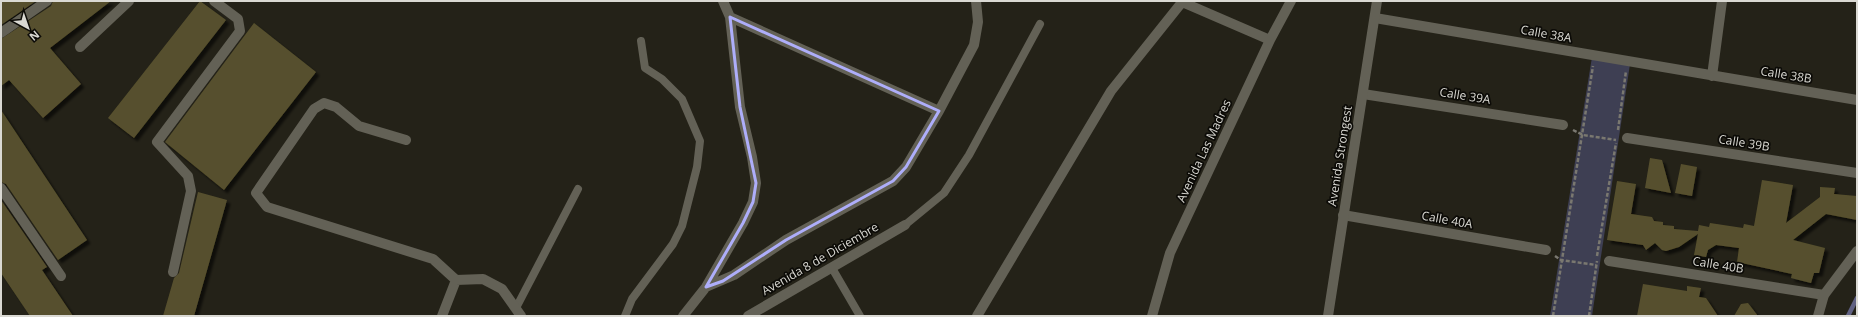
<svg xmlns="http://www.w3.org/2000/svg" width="1858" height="317" font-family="'Open Sans',sans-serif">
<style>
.green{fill:#3e3f53}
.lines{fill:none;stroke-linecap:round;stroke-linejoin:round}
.stream{stroke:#606182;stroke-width:4.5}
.building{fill:#57502d;filter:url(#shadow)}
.path{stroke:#7a7870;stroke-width:2.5;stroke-dasharray:4 2;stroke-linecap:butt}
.service{stroke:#636156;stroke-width:8}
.minor{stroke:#636156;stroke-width:10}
.tertiary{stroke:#636156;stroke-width:10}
.secondary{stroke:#636156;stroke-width:10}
.marked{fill:none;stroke:#aeaefa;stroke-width:3;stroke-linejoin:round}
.labels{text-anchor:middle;stroke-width:3.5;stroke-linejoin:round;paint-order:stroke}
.street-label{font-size:12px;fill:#dad9d3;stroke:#0c0b07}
</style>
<defs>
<filter id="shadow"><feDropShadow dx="3.5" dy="3.5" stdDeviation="1" flood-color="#0009"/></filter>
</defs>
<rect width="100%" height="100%" fill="#242218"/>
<path class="green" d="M1592 57 1630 64 1592 316H1550Z"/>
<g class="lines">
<path class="stream" d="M1848 316 1857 298"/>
</g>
<path class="building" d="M1 1H36L1 25Z
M53 1H111L50 48 81 84 43 118 9 80 1 86V39L51 6Z
M200 1 226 20 134 138 108 118Z
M254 23 316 72 224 190 165 142Z
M1 110 87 240 58 260 6 184 1 182Z
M1650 158 1662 160 1671 193 1645 188Z
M1681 164 1697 167 1692 196 1675 193Z
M1762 180 1793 185 1786 223 1820 197V187L1835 188 1834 194 1857 196V220L1826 214 1793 240 1825 248 1819 273H1814L1811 283 1791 278 1792 274 1737 262 1739 248 1716 245 1708 250 1706 257 1694 255 1698 234 1679 247 1666 251 1662 250 1655 243 1646 250 1643 245 1607 240 1617 181 1636 184 1631 214 1652 217 1654 221 1663 222V225L1674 226V229L1698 231 1699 225 1709 227 1710 223 1743 228 1744 224 1754 226Z
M198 192 227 200 194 316H163L174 278 179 273Z
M1 200 47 267 42 270 73 316H30L1 273Z
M1643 284 1687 291V286L1701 288 1699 297 1706 298 1718 316H1637Z
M1748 303 1758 316H1734L1741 304Z"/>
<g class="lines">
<path class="path" d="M1573 130 1583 135 1616 140
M1618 130 1626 71
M1555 256 1561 260 1596 265
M1597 256 1616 143
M1553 316 1593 66
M1589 316 1597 261"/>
<path class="service" d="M905 225 944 193 969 155 1040 24
M832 268 860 316
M516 308 578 189
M625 316 632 299 673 244 682 226 697 167 700 141 682 99 662 79 645 68 641 41"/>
<path class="minor" d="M1182 2 1270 40
M730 17 939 111
M1375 18 1857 100
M1 33 47 1
M80 47 129 1
M1712 76 1722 1
M1363 94 1563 125
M1627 138 1857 173
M406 140 359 126 336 107 324 103 314 109 256 193 267 207 433 259 456 280 483 279 502 289 521 316
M1 188 61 276
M1343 215 1546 250
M1609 261 1824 295
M173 272 191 191 188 176 157 142 240 31 238 19 214 1
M706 287 734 275 786 240 893 181 906 167 939 111 974 45 978 22 976 1
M442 316 456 280
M683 316 706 287 743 223 753 202 756 183 752 157 740 107 730 17 723 1
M748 316 905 225
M977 316 1111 91 1183 1
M1152 316 1170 253 1270 40 1291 1"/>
<path class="tertiary" d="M1818 316 1824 295 1857 251"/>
<path class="secondary" d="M1328 316 1377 1"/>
</g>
<path class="marked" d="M730 17 939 111 906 167 893 181 786 240 723 281 706 287 743 223 753 202 756 183 740 107Z"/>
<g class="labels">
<g class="street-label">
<text transform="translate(1546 34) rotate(10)" y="4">Calle 38A</text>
<text transform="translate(1786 75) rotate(9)" y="4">Calle 38B</text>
<text transform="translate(1465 96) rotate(9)" y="4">Calle 39A</text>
<text transform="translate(1744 143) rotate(9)" y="4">Calle 39B</text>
<text transform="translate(1204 151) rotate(-65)" y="4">Avenida Las Madres</text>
<text transform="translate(1340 156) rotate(-81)" y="4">Avenida Strongest</text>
<text transform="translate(1447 220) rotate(10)" y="4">Calle 40A</text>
<text transform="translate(820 259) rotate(-30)" y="4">Avenida 8 de Diciembre</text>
<text transform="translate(1718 265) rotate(9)" y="4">Calle 40B</text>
</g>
</g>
<rect width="1858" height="317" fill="none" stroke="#dad9d3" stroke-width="4"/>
<g transform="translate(28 28) rotate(140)" stroke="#0c0b07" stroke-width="3" paint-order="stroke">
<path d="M0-3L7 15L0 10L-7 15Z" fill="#dad9d3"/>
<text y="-6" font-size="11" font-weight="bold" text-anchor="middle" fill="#dad9d3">N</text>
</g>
</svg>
